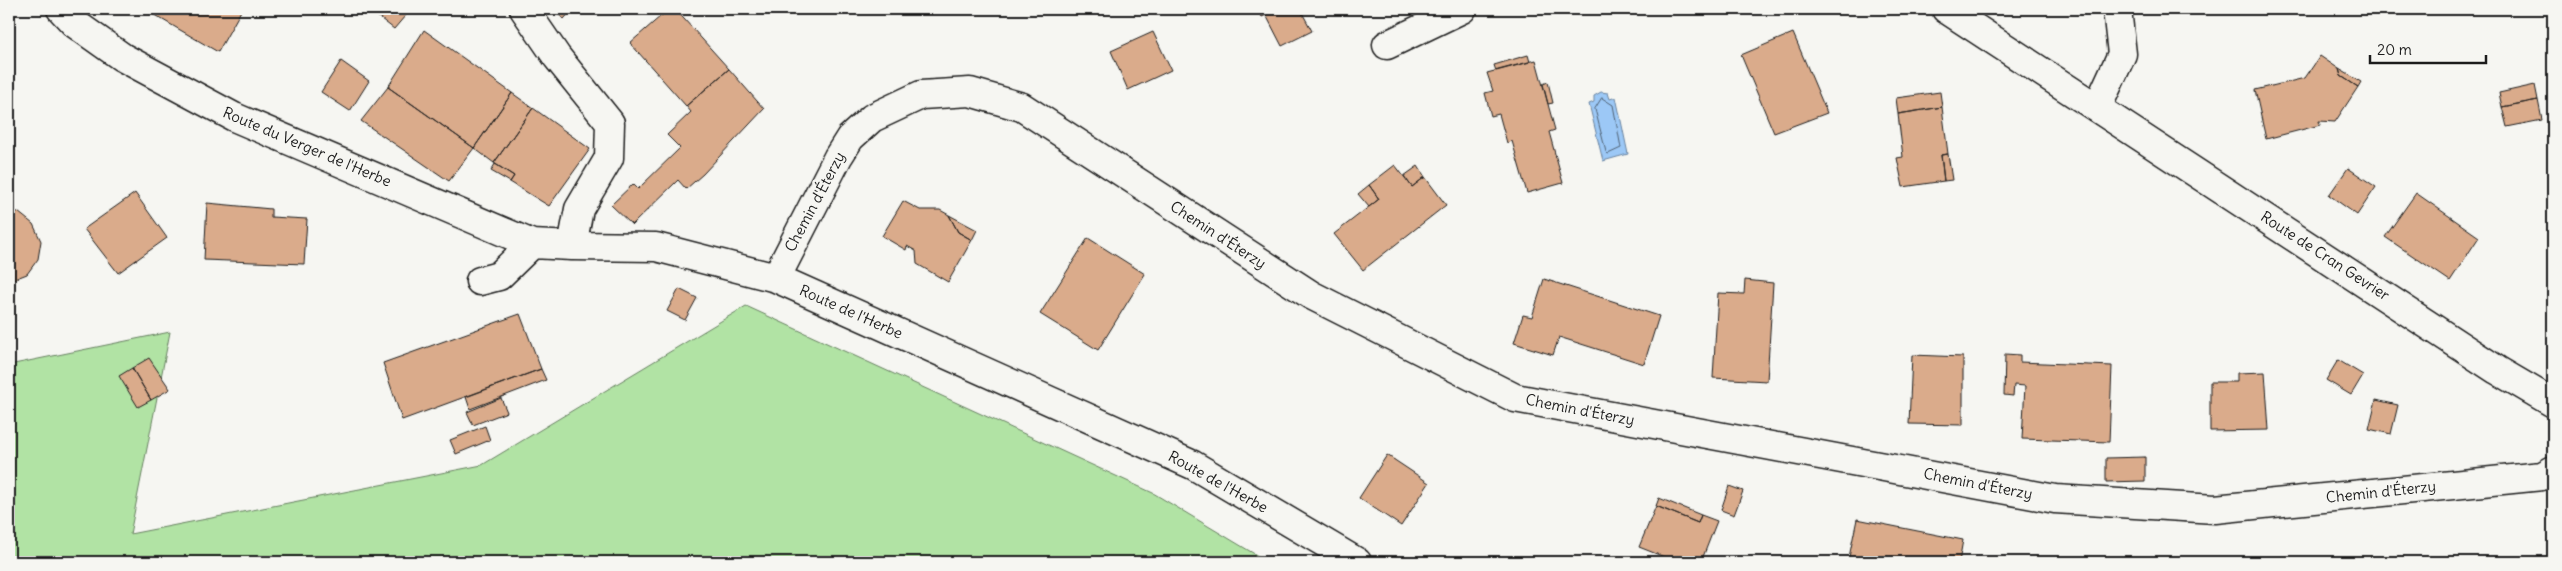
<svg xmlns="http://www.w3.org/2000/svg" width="2562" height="571" font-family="Delius,sans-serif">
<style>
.green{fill:#b1e3a4;stroke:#668060}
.water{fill:#9cc8f6;stroke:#69839f}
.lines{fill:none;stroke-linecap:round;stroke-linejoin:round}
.shore{stroke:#4f6173;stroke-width:1}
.building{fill:#daab8b;stroke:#1c1c1c}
.minor-casing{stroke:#1c1c1c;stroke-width:31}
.minor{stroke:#f6f6f2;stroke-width:28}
.labels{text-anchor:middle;stroke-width:5;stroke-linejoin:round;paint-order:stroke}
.street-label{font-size:15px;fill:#1c1c1c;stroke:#f6f6f2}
</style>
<rect width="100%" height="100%" fill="#f6f6f2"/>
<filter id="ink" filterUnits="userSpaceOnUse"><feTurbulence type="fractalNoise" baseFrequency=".02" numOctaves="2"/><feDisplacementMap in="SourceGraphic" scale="10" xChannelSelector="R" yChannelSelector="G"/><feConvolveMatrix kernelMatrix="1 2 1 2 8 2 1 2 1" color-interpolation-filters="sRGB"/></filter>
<g filter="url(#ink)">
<path class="green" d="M746 306 1153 493 1268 562H9V365L170 332 130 534 482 465Z"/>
<path class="water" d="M1601 92 1608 93 1610 99 1616 97 1628 154 1603 161 1589 104 1594 102V96Z"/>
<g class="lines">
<path class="shore" d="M1602 98 1613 105 1621 148 1608 154 1606 152 1595 109Z"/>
</g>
<path class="building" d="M144 9H242L218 52Z
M374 9H411L394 29 372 12Z
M552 9H573L564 19Z
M669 9H675L729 69 686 106 630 43Z
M1258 9H1300L1312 31 1282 46 1266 15 1262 17Z
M424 30 512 93 474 148 388 87Z
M1153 32 1171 70 1128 90 1111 51Z
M1793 33 1827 113 1774 133 1741 55Z
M1528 55 1530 62 1496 71 1494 65Z
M2320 56 2339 69 2341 76 2358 87 2335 122 2319 121 2320 125 2266 139 2255 90 2305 78Z
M1536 60 1555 130 1549 132 1563 183 1527 193 1512 141 1507 143 1499 114 1491 116 1485 93 1493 91 1487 73Z
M341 61 369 81 350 111 321 92Z
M729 69 764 109 703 174 686 189 678 180 632 225 611 205 633 184 638 189 680 148 667 135 691 112 686 106Z
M2339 69 2361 82 2358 87 2341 76Z
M1548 82 1553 103 1548 104 1543 84Z
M2535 85 2538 100 2502 107 2499 93Z
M388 87 474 148 449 181 361 121Z
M1940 92 1942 107 1898 114 1896 98Z
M512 93 533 108 494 163 474 148Z
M2538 100 2542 120 2507 127 2502 107Z
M1942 107 1948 154 1941 155 1944 181 1903 187 1897 158 1903 157 1898 114Z
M533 108 590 149 549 206 510 182 514 176 494 163Z
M1948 154 1952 180 1944 181 1941 155Z
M495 164 514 176 510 182 491 171Z
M1395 165 1412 187 1425 177 1446 205 1363 270 1334 234 1379 199 1369 185Z
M1418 166 1425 177 1412 187 1404 176Z
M2348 168 2376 187 2357 215 2329 195Z
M1369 185 1379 199 1369 207 1358 194Z
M135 193 167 238 118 273 84 229Z
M2416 193 2479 237 2450 281 2385 237Z
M903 201 920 210H940L949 215 958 232 972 240 948 282 917 264 916 251 907 246 906 250 882 236Z
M207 203 271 209V217L307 219 304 264 204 260Z
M9 211 18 212 33 224 41 241 38 259 27 274 9 281Z
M949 215 977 230 972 240 958 232Z
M1088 238 1145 274 1098 350 1040 314Z
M1544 279 1659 316 1644 364 1559 337 1553 355 1514 343 1523 315 1532 317Z
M1745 280 1773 283 1767 381 1713 378 1718 293 1744 294Z
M679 289 697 298 685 320 667 311Z
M520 314 541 369 402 420 383 363Z
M2005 354 2020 355V362L2112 366 2109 442 2022 439 2025 386 2014 385 2013 396 2004 395Z
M1912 355 1963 357V425L1909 424Z
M149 358 170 389 151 400 132 368Z
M2338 360 2363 375 2351 395 2326 380Z
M132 368 151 400 138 407 119 376Z
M541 369 546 380 470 409 466 397Z
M2265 372 2269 430 2210 431V382H2237V373Z
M501 398 507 412 473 425 467 412Z
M2376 400 2398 405 2391 434 2369 429Z
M485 426 490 440 456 454 450 440Z
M1387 455 1429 483 1401 526 1359 498Z
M2145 457V481L2106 482V458Z
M1729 486 1743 491 1734 515 1721 510Z
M1659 498 1701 515 1698 523 1656 506Z
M1656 506 1698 523 1701 515 1717 521 1701 562 1686 556 1683 562H1677L1639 547Z
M1857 519 1963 540 1959 562H1848Z"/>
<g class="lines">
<g class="minor-casing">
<path id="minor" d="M61 9 74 23 122 57 234 117 532 244 572 246
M524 9 557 57 610 123 609 158 579 209 572 246 656 247 776 278 1193 465 1357 562
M1946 9 2497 370 2553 403
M1387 45 1462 9
M2098 106 2122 54 2117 9
M776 278 838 157 850 138 872 118 921 95 970 92 1022 107 1311 295 1515 398 2055 499 2215 509 2542 476 2553 470
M480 281 499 276 532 244"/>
</g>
<use href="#minor" class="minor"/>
</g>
</g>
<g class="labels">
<g class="street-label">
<text transform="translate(307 147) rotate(23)" y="5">Route du Verger de l'Herbe</text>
<text transform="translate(815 202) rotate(-62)" y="5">Chemin d'Éterzy</text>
<text transform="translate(1218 235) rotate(33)" y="5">Chemin d'Éterzy</text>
<text transform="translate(2325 256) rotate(33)" y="5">Route de Cran Gevrier</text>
<text transform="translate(851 312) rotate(24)" y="5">Route de l'Herbe</text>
<text transform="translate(1580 410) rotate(11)" y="5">Chemin d'Éterzy</text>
<text transform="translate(1218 482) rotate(29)" y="5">Route de l'Herbe</text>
<text transform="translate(1978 484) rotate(11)" y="5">Chemin d'Éterzy</text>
<text transform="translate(2381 492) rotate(-6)" y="5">Chemin d'Éterzy</text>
</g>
</g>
<rect width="2562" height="571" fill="none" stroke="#f6f6f2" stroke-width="30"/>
<rect x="15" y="15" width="2532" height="541" fill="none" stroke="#1c1c1c" stroke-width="2" filter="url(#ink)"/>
<path d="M2370 55v8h116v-8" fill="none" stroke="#1c1c1c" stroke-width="2.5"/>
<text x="2377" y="55" font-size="15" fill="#1c1c1c" stroke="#f6f6f2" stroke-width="4" paint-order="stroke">20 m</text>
</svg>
